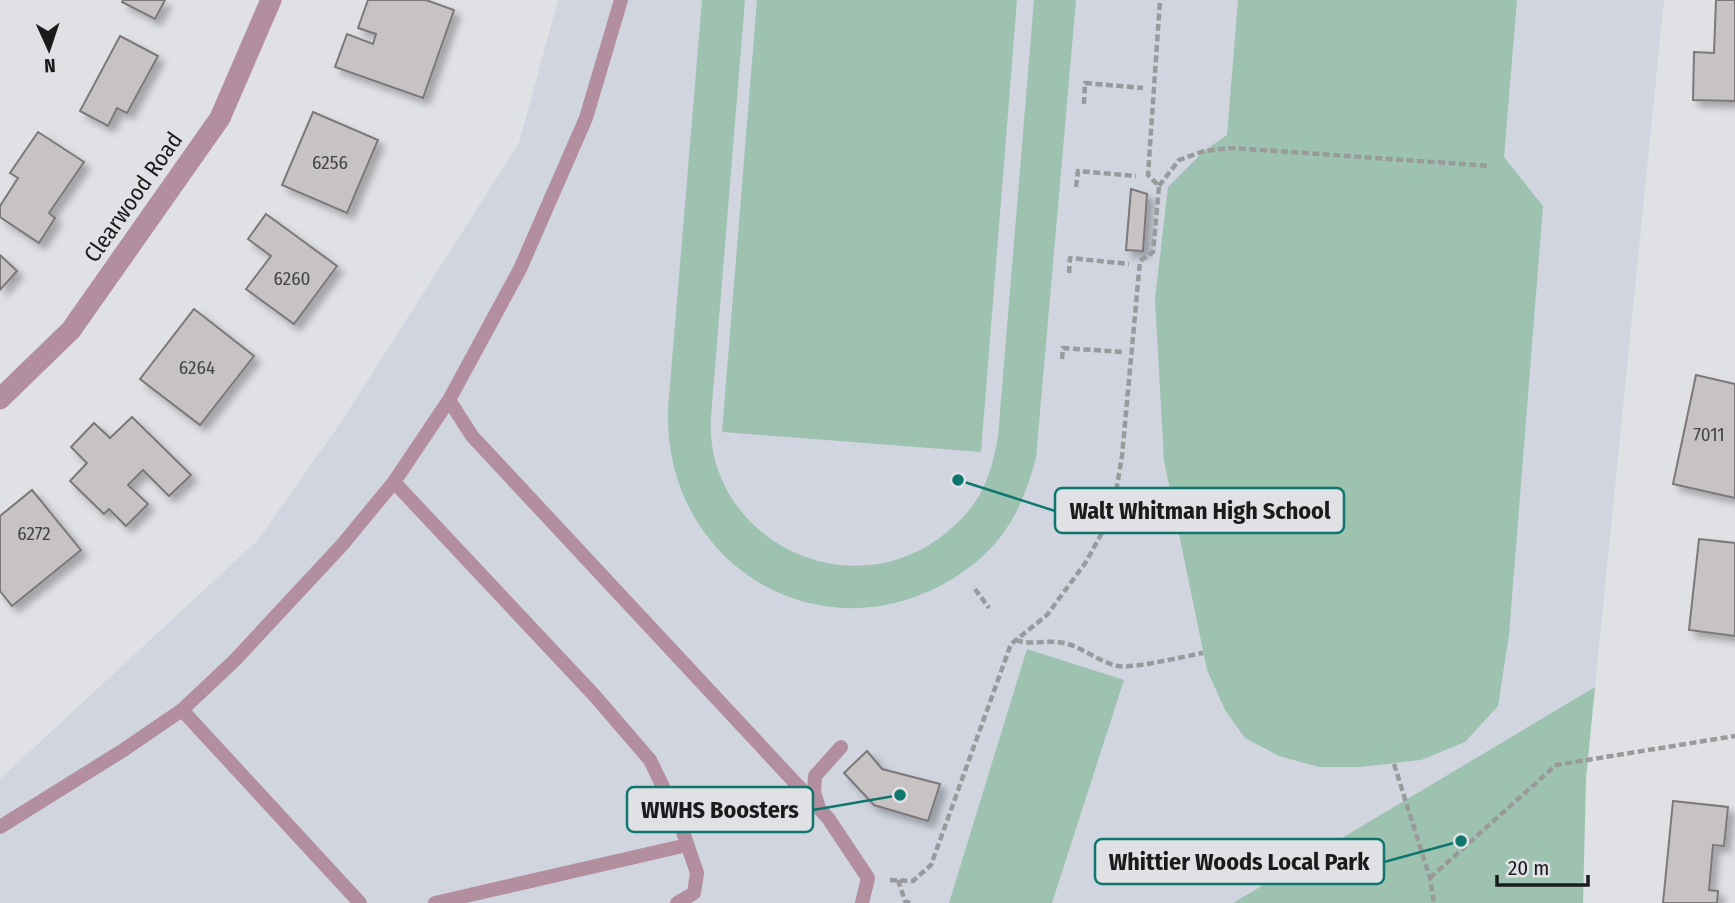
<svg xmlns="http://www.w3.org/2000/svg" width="1735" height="903" font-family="'Fira Sans Condensed',sans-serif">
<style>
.built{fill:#d0d5df}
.green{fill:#9dc2b0}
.building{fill:#c7c3c5;stroke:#7c787a;stroke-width:2;filter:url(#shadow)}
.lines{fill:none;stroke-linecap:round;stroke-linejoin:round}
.path{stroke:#999a9c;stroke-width:4.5;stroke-dasharray:7 3.5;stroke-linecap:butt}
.lane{stroke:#b28e9f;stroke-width:14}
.street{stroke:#b28e9f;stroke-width:21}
.labels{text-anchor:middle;stroke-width:5;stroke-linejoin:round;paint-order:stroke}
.number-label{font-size:19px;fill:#454546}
.street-label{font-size:23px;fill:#1a1b1c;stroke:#e0e1e5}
.leader{fill:none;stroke:#0f766e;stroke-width:2.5}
.callout-dot{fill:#0f766e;stroke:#e0e1e5;stroke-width:2.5}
.callout{fill:#e0e1e5;stroke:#0f766e;stroke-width:2.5}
.callout-label{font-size:24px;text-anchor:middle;font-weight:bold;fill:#1a1b1c}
</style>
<defs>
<filter id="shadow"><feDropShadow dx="6" dy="6" stdDeviation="3.5" flood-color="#0004"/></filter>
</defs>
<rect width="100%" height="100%" fill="#e0e1e5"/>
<path class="built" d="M558 0H1664L1595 687 1234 903H0V779L258 540 343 419 519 143Z"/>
<path class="green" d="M702 0H745L711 417C704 535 842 608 938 539 956 526 974 508 983 488 991 471 995 454 998 436L1034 0H1076L1036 458C1029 482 1022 505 1008 526 992 552 966 572 940 586 808 654 663 557 668 409Z
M757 0H1017L981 452 722 432Z
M1238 0H1517L1504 157 1543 206 1509 635 1498 706 1465 742 1421 760 1360 767H1319L1279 756 1245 738 1225 710 1207 670 1164 461 1155 299 1168 187 1204 151 1227 135Z
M1027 649 1124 680 1052 903H949Z
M1595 687 1586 779 1583 903H1233Z"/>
<path class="building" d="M123 0H165L155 19 122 2Z
M368 0H426L454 10 423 98 335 67 347 34 373 44 376 34 358 28Z
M1716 0H1735V101L1693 100 1694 52 1714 53Z
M120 36 158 56 127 113 117 108 108 126 80 111Z
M313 112 378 140 347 213 282 185Z
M38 132 84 162 49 213 55 218 39 243 0 217V206L18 178 10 173Z
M1131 189 1147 194 1143 251 1126 250Z
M266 214 337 266 294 324 246 289 271 256 248 239Z
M0 255 17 271 0 290Z
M194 309 254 356 200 425 140 379Z
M1696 375 1735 384V498L1673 484Z
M132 417 191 475 169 496 143 470 128 485 148 504 126 526 109 509 104 514 70 481 87 463 71 447 94 423 110 438Z
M32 490 81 550 12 606 0 591V516Z
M1699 539 1735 543V636L1689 630Z
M867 751 882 769 940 784 928 821 874 805 844 773Z
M1673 801 1728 807 1724 846 1713 845 1709 890 1718 891 1717 903H1663Z"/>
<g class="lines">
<path class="path" d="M1084 104 1085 83 1143 88
M1159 186 1179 160 1204 151 1233 148 1490 166
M1076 187 1078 171 1136 176
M1069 273 1070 258 1129 264
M1062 359 1063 348 1122 352
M975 589 989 608
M1016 640C1032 646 1047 639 1064 643 1083 647 1098 662 1118 666 1132 669 1186 656 1203 653
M1394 764 1430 878 1434 903
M1430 878 1556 765 1735 736
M890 880 913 881 931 865 1011 644 1047 615 1086 562 1104 529 1116 492 1122 456 1140 261 1153 252 1159 186 1148 175 1160 0
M898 880 905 901 910 903"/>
<path class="lane" d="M449 400 472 436 828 818 868 878 862 903
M394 482 594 695 650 760 679 820 697 873 694 893 677 903
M182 710 360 903
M819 808 814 792 815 776 841 747
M0 827 122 751 182 710 235 660 342 545 394 482 449 400 520 269 586 118 621 0
M435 903 687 845"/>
<path class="street" d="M0 399 71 330 220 118 271 0"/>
</g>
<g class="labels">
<g class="number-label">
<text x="330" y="169">6256</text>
<text x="292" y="285">6260</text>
<text x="197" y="374">6264</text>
<text x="1709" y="441">7011</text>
<text x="34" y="540">6272</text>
</g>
<g class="street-label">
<text transform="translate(133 197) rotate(-55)" y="8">Clearwood Road</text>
</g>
</g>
<path class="leader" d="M958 480L1055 511M900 795L813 810M1461 841L1384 862"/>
<g class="callout-dot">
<circle cx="958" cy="480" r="7"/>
<circle cx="900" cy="795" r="7"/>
<circle cx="1461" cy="841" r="7"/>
</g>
<g class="callout">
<rect x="1055" y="488" width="289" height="45" rx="7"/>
<rect x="627" y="787" width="186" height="45" rx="7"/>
<rect x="1095" y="839" width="289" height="45" rx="7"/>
</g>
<g class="callout-label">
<text x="1200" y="519">Walt Whitman High School</text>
<text x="720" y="818">WWHS Boosters</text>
<text x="1239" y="870">Whittier Woods Local Park</text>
</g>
<g transform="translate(49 49) rotate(177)" stroke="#e0e1e5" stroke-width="5" paint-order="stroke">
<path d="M0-5L12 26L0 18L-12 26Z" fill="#1a1b1c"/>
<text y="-10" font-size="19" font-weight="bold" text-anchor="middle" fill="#1a1b1c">N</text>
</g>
<path d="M1497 875v10h91v-10" fill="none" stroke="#1a1b1c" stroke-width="3.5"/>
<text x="1508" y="875" font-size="21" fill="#1a1b1c" stroke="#e0e1e5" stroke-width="5" paint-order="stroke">20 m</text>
</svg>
